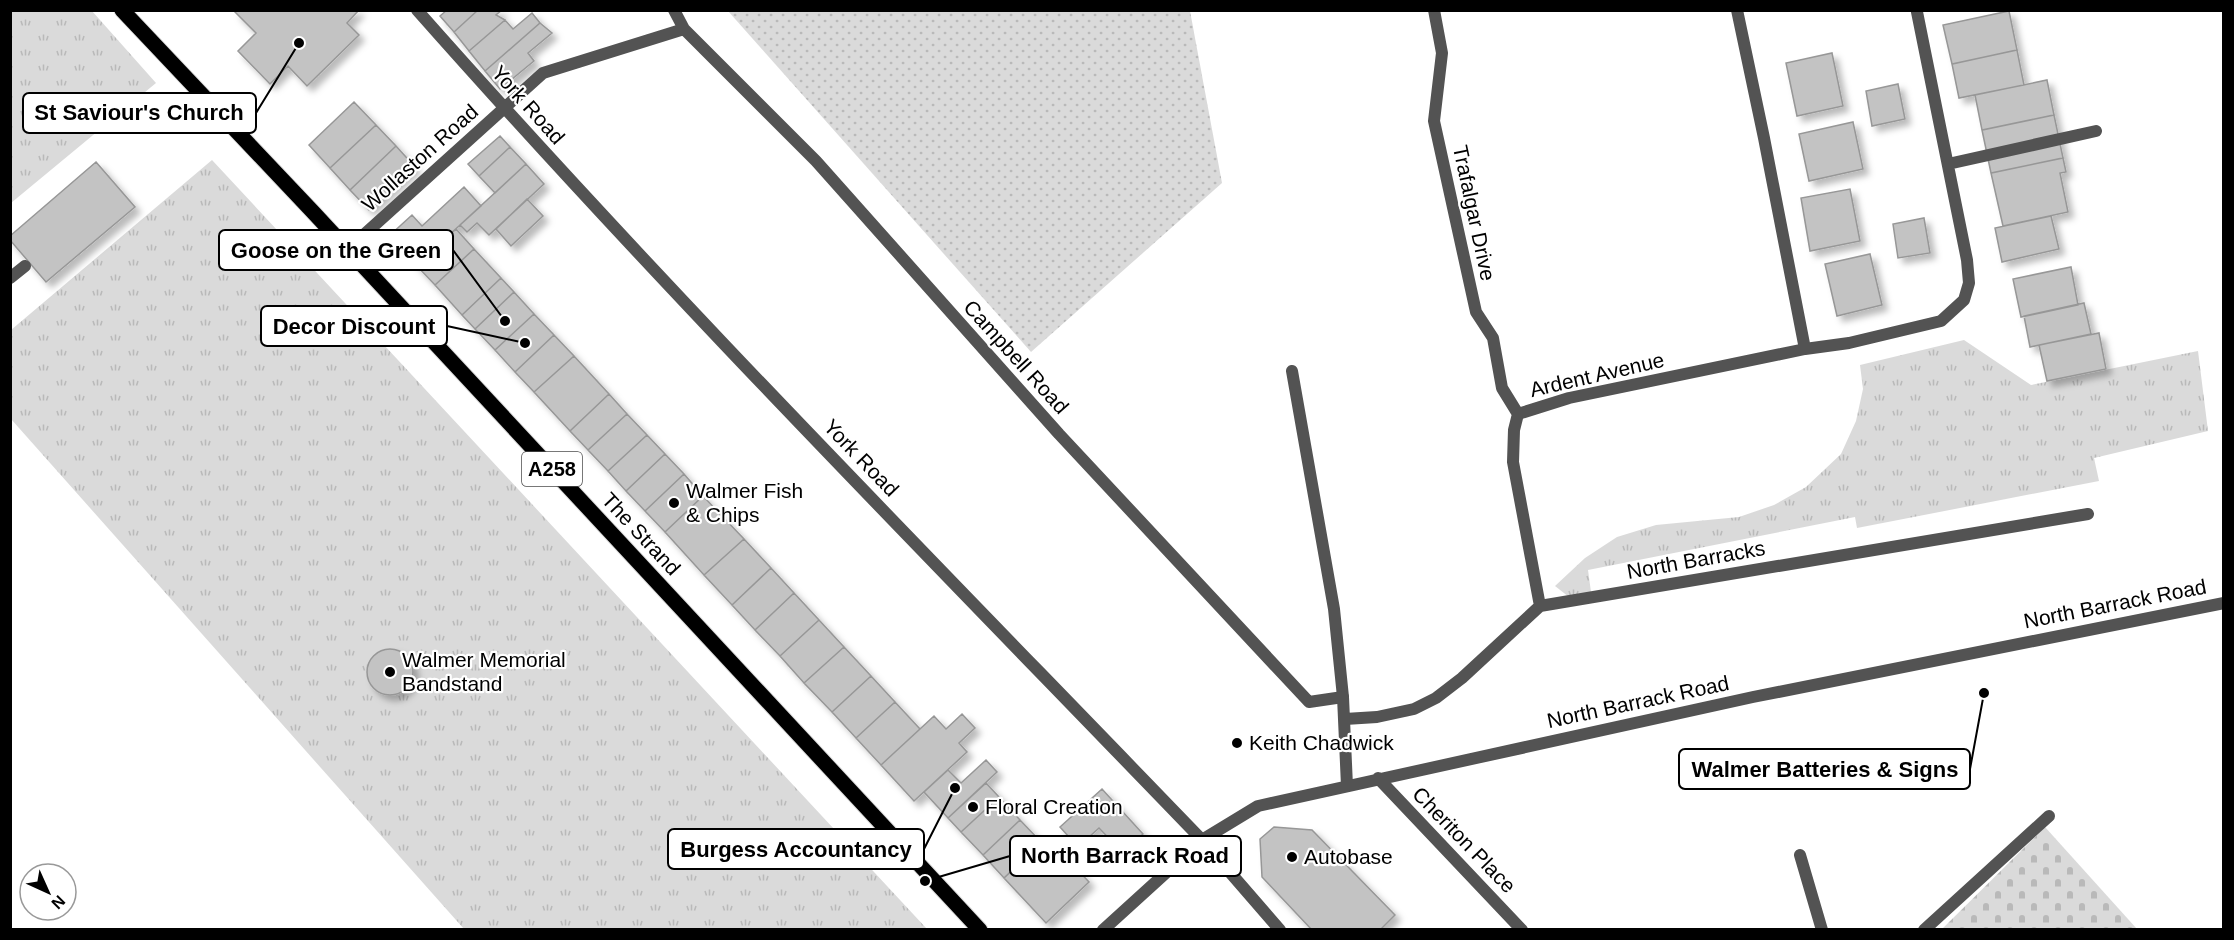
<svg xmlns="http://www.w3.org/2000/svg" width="2234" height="940" font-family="Arial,sans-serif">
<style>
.grass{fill:url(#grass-tufts)}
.cemetery{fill:url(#cemetery-stones)}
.garden{fill:url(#garden-dots)}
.building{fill:#c3c3c3;stroke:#979797;stroke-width:1.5;filter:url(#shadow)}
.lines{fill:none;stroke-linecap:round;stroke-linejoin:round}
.primary-casing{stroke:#dbdbdb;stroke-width:17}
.service{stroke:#535353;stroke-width:12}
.minor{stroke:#535353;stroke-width:12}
.primary{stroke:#000;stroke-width:15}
.poi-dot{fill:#000;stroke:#fff;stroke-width:2}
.labels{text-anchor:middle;stroke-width:4.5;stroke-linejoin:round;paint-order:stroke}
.shield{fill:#fff;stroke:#4c4c4c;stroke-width:1.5}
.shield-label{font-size:20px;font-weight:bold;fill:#000}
.street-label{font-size:21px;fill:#000;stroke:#fff}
.poi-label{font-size:21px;fill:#000;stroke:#fff;text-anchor:start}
.leader{fill:none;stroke:#000;stroke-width:2}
.callout-dot{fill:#000;stroke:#fff;stroke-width:2}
.callout{fill:#fff;stroke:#000;stroke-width:2}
.callout-label{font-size:22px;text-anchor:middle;font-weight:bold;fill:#000}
</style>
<defs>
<pattern id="grass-tufts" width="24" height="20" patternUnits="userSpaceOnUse" patternTransform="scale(1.5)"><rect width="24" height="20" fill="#dadada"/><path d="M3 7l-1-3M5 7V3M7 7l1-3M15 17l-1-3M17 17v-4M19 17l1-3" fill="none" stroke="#b9b9b9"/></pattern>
<pattern id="cemetery-stones" width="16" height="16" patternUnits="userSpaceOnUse" patternTransform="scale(1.5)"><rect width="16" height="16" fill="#dadada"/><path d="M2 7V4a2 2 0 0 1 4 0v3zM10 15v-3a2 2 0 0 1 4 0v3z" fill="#b9b9b9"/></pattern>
<pattern id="garden-dots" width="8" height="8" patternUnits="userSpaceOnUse" patternTransform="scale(1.5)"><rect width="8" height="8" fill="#dadada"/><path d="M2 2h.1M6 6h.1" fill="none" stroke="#b9b9b9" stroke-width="1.8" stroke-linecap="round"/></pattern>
<filter id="shadow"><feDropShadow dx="5.5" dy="5.5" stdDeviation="3" flood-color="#0004"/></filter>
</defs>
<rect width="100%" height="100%" fill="#fff"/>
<path class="grass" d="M11 10 92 11 156 83 11 203Z
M212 160 927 929H464L11 419V330Z
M1964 340 2031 385 2198 351 2208 431 2094 458 2099 481 1857 528 1855 517 1588 570 1591 592 1569 597 1555 586 1585 558 1617 537 1656 525 1739 517 1774 505 1806 487 1841 454 1856 421 1863 389 1860 365Z"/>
<path class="cemetery" d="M2045 827 2137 929 1941 930Z"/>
<path class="garden" d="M728 11H1190L1222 183 1031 352Z"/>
<path class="building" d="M237 10H359L347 23 359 35 307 86 288 66 270 84 238 51 256 33 235 12Z
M447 10H478L454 32 440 16Z
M478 10H502L496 15 505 20 469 51 454 32Z
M2009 11 2017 50 1952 64 1943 25Z
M532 13 540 23 485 71 469 51 505 20 513 29Z
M540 23 552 33 528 53 534 61 500 89 485 71Z
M2017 50 2024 85 1959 98 1952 64Z
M1832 53 1843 106 1797 116 1786 63Z
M2047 80 2054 115 1982 130 1975 95Z
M1898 84 1905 119 1872 126 1866 91Z
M354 102 376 125 330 168 309 145Z
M2054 115 2063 158 1991 173 1982 130Z
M1853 122 1863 169 1809 181 1799 134Z
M376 125 396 146 350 190 330 168Z
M500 136 510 147 479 176 468 164Z
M396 146 415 167 369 210 350 190Z
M510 147 526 164 495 193 479 176Z
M2063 158 2066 172 2060 173 2068 212 2003 226 1991 173Z
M96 162 135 207 46 282 10 240V236Z
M526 164 544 184 489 235 477 223 467 232 460 225Z
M464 187 481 206 416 265 389 236 412 215 422 226Z
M1850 189 1860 241 1810 251 1801 198Z
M527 199 543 216 511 246 496 229Z
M2051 216 2059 249 2002 262 1995 228Z
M1924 218 1930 253 1898 258 1893 224Z
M456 229 474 249 435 285 416 265Z
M474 249 501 278 462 315 435 285Z
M1870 254 1882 305 1837 316 1825 264Z
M2071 267 2078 305 2021 317 2013 279Z
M501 278 514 292 475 329 462 315Z
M514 292 534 314 495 350 475 329Z
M2084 303 2091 334 2030 347 2024 316Z
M534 314 554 335 515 372 495 350Z
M2099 333 2106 369 2047 381 2039 345Z
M554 335 574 356 534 392 515 372Z
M574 356 609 394 570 431 534 392Z
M609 394 627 414 588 450 570 431Z
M627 414 647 435 608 471 588 450Z
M647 435 665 454 626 491 608 471Z
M665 454 684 474 645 511 626 491Z
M684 474 703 496 665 532 645 511Z
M703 496 744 539 704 575 665 532Z
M744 539 771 568 732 605 704 575Z
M771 568 794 593 755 630 732 605Z
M794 593 819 620 780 656 755 630Z
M819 620 844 647 804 683 780 656Z
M844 647 871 676 832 712 804 683Z
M367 672a23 23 0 1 1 46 0a23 23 0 1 1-46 0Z
M871 676 895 702 856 738 832 712Z
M895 702 920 729 881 765 856 738Z
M962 714 975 728 959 743 967 752 914 801 881 765 934 716 946 729Z
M986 760 997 772 948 818 924 792 948 770 961 783Z
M986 783 999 797 961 832 948 818Z
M1102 789 1143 834 1123 853 1099 828 1078 847 1060 827Z
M999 797 1020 820 983 855 961 832Z
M1020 820 1042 843 1004 878 983 855Z
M1274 827 1312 830 1395 915 1380 930H1312L1262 877 1260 839Z
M1047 837 1089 882 1046 923 1004 878Z"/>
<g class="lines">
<g class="primary-casing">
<path id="primary" d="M122 10 313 212 980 930"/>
</g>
<path class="service" d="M10 278 25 266
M1292 371 1334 609 1343 697
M1924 930 2049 816"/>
<path class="minor" d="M417 10C669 295 938 566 1202 840L1280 930
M674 10 684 29 816 161 1059 434 1309 702 1343 697 1347 786
M1434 10 1442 53 1434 121 1476 312 1493 338 1502 388 1518 414
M1737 10 1764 138 1805 349
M1948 164 2096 131
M347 250 543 73 684 29
M1540 606 1513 462 1514 430 1518 414 1569 398 1805 349 1849 343 1941 321 1964 300 1969 283 1967 260 1917 12
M1345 719 1377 717 1414 709 1436 698 1462 678 1540 606 2088 514
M1378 778 1522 930
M1800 855 1822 930
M1103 930 1202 840 1258 806 1753 697 2224 603"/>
<use href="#primary" class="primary"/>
</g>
<g class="poi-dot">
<circle cx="674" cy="503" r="6"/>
<circle cx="390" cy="672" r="6"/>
<circle cx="1237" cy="743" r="6"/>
<circle cx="973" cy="807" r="6"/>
<circle cx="1292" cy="857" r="6"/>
</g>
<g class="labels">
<rect class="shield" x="522" y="452" width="60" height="34" rx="4.5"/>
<g class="shield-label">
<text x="552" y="476">A258</text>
</g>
<g class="street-label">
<text transform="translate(528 105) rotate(48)" y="7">York Road</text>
<text transform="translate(420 158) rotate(-42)" y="7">Wollaston Road</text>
<text transform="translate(1474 213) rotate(78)" y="7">Trafalgar Drive</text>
<text transform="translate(1016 357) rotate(48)" y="7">Campbell Road</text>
<text transform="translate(1597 375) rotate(-13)" y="7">Ardent Avenue</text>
<text transform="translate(861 458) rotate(46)" y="7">York Road</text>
<text transform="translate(641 534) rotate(47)" y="7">The Strand</text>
<text transform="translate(1696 560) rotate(-10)" y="7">North Barracks</text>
<text transform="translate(2115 604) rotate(-11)" y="7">North Barrack Road</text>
<text transform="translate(1638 702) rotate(-12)" y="7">North Barrack Road</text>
<text transform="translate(1464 840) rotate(46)" y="7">Cheriton Place</text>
</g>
<g class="poi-label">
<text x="686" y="498">Walmer Fish<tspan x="686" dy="24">&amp; Chips</tspan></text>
<text x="402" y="667">Walmer Memorial<tspan x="402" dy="24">Bandstand</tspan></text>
<text x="1249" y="750">Keith Chadwick</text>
<text x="985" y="814">Floral Creation</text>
<text x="1304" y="864">Autobase</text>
</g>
</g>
<path class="leader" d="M299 43L256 113M505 321L453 250M525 343L447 326M1984 693L1970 769M955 788L924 849M925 881L1010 856"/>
<g class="callout-dot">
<circle cx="299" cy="43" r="6"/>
<circle cx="505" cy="321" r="6"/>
<circle cx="525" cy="343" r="6"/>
<circle cx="1984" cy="693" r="6"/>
<circle cx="955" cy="788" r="6"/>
<circle cx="925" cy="881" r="6"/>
</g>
<g class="callout">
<rect x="23" y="93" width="233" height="40" rx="6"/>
<rect x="219" y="230" width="234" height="40" rx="6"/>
<rect x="261" y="306" width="186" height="40" rx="6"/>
<rect x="1679" y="749" width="291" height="40" rx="6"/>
<rect x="668" y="829" width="256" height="40" rx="6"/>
<rect x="1010" y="836" width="231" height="40" rx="6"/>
</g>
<g class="callout-label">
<text x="139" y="120">St Saviour's Church</text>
<text x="336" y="258">Goose on the Green</text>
<text x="354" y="334">Decor Discount</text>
<text x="1825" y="777">Walmer Batteries &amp; Signs</text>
<text x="796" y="857">Burgess Accountancy</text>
<text x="1125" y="863">North Barrack Road</text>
</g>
<rect width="2234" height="940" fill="none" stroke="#000000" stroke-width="24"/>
<g transform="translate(48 892) rotate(135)"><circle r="28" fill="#ffffff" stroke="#999999" stroke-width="1.5"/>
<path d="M0-4.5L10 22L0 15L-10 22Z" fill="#000000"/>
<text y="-9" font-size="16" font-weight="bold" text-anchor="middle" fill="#000000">N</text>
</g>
</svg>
